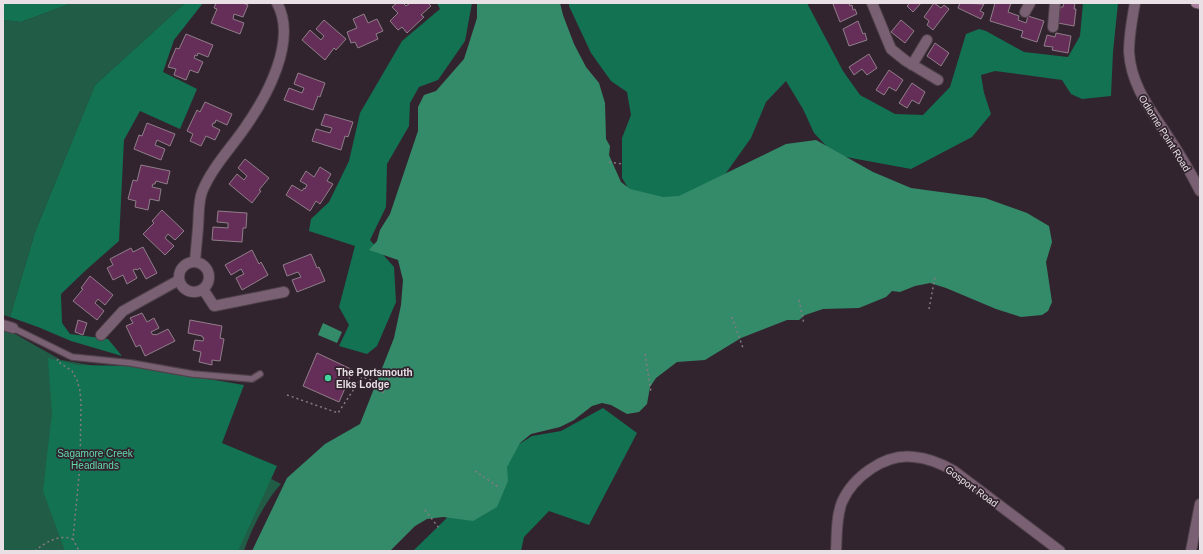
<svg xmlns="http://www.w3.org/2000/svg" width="1203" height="554" font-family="Helvetica,sans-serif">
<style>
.green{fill:#215d46}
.forest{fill:#137252}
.water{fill:#348b6a}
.building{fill:#652e58;stroke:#8f7e89}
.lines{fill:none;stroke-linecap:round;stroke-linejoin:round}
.service-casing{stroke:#4f424b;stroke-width:8}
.minor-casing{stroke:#4f424b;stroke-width:12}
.secondary-casing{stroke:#4f424b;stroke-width:12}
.path{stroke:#867a83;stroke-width:1.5;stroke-dasharray:2 3;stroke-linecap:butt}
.service{stroke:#7a6073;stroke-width:5.5}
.minor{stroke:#7a6073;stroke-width:10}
.secondary{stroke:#a87e9c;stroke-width:10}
.poi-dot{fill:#44d49f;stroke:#32242e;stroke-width:1.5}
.labels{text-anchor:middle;stroke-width:3.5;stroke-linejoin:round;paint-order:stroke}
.street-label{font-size:10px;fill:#e9e0e6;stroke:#32242e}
.poi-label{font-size:10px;font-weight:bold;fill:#e9e0e6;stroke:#32242e;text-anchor:start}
.park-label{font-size:10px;fill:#63daaa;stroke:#32242e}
</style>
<rect width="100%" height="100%" fill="#32242e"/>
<path class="green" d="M72 3H185L95 85 35 232 10 317 3 315V20L21 22Z
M3 331 15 334 61 360 234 390 214 449 281 484C266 500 251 529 244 551H3Z"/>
<path class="forest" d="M3 3H72L21 22 3 20Z
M185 3H203L174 40 163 72 197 89 180 129 140 111 124 140 119 241 86 270 61 294 62 323 70 334 108 339 122 356 71 341 38 327 10 317 35 232 95 85Z
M437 3H472L465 41 438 80 419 87 410 103 409 126 387 164 386 207 370 240 394 267 396 302 377 346 367 354 339 346 349 325 339 307 355 246 309 231 311 219 329 202 349 161 360 113 402 41 440 9Z
M569 3H807L843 71 860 95 895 114 923 115 950 87 966 34 979 29 986 31 1024 52 1068 57 1080 36 1083 3H1118L1113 52 1111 96 1082 99 1071 94 1062 80 995 71 981 75 984 93 991 114 972 137 911 169 835 155 814 133 803 109 786 81 766 102 751 138 726 173 687 200 633 196 622 178V138L631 115 627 92 611 81 591 53 569 6Z
M48 358 77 365 131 366 244 385 222 443 277 466 238 551H65L43 491 52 413Z
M603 408 637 433 589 525 549 511 524 537 521 551H413L457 508 516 446 532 436 561 431Z"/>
<path class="water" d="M477 3H560L563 15 574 44 586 67 599 83 605 103 606 139 610 146 609 155 621 182 630 189 663 197 679 196 786 144 816 140 873 172 911 188 985 198 1027 213 1049 226 1052 242 1046 262 1052 302 1048 311 1042 315 1021 317 996 309 946 288 930 283 915 286 900 292 892 291 886 297 859 308 823 309 805 315 799 320H787L741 338 705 360 677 362 656 378 650 387 647 404 639 412 627 414 611 405 602 403 592 406 574 420 560 427 531 434 520 443 507 467 508 481 497 507 473 521 443 517 427 519 415 526 390 551H252L287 478 325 444 360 424 394 338 401 305 403 280 398 260 369 250 377 241 380 230 390 214 418 131V107L424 95 436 91 464 59 477 18Z
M323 323 342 332 337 343 318 335Z"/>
<path class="building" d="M216 3H243L248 5 243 17 234 14 233 19 244 23 240 34 211 23 217 9 214 8Z
M397 3H403L406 6 409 4 407 3H428L431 6 421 15 424 17 407 33 402 27 398 30 390 21 398 13 392 7Z
M836 3H849L850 6 852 5 853 10 855 9 857 14 840 22 833 4Z
M910 3H921L913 12 907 6Z
M934 3 941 8 944 5 949 9 933 30 927 25 929 21 924 17Z
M960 3 984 4 980 11 984 13 981 19 958 8Z
M995 3H1011L1008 12 1019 16 1018 20 1026 23 1028 16 1044 21 1037 42 1021 37 1023 31 990 21Z
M1064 3H1075L1074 9H1076L1074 26 1058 23 1060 7H1063Z
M364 14 368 23 377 19 383 31 376 34 378 39 358 48 355 42 351 43 347 32 357 28 353 19Z
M324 20 346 39 336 50 334 48 325 60 302 40 310 30 321 40 324 36 316 29Z
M901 20 914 31 905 43 891 32Z
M858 21 863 34 865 33 867 40 849 46 843 29Z
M1056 33 1071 36 1068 53 1052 50 1053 47 1044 46 1047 35 1055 37Z
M186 34 213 45 208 57 198 53 197 56 195 55 194 58 203 62 198 73 190 70 186 80 174 75 176 69 168 67 176 48 179 49Z
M935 43 949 53 941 66 927 56Z
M869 54 877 68 867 75 862 69 854 75 849 67Z
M889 70 903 80 896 91 889 87 884 95 876 90Z
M298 73 325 83 320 97 318 96 313 110 284 100 289 88 302 93 304 88 294 84Z
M912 83 925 92 919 104 912 100 907 108 899 103Z
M205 102 232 114 227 125 216 120 215 123H213L212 126 220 130 215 140 206 136 201 146 190 141 193 134 187 131 197 110 200 112Z
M325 114 353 122 348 137 345 136 341 150 312 141 316 129 330 133 332 128 321 125Z
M147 123 175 134 170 146 157 140 155 145 165 149 161 160 134 149 139 135 142 136Z
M245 159 269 178 259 190 261 191 252 203 229 184 237 174 244 180 247 176 238 168Z
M141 165 170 171 167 184 156 181 155 184H153L152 187 161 189 159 201 150 199 148 210 135 207 136 201 128 199 133 180 137 181Z
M320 167 331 174 327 181 333 184 320 204 316 201 310 211 286 195 292 185 302 191 304 188 305 189 307 185 300 181 306 171 314 177Z
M162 210 184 231 175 240 168 234 165 238 174 246 165 255 143 234 154 223 152 221Z
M218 211 247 213 246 228H243L242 242 212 240 213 227 228 228V223L217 222Z
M143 247 157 273 146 279 140 268 137 270 136 269 133 270 137 278 127 284 123 275 113 280 107 268 113 265 110 259 131 248 133 252Z
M252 250 259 264 261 262 268 275 242 290 236 278 244 274 241 269 231 275 225 265Z
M311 254 317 268 319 267 325 281 297 292 292 280 301 277 298 272 287 276 283 265Z
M90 276 113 295 105 305 98 299 95 303 104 311 97 320 73 301 83 289 81 288Z
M142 313 147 322 154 318 159 328 151 332 153 335 155 334 156 335 168 329 175 341 145 356 140 345 136 347 126 326 133 323 130 318Z
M78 320 87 323 83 335 75 332Z
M190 320 222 326 220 338 224 339 220 361 212 360V365L199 362 201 352 193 350 195 340 203 341 204 338 202 337V336L188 333Z
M317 353 353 370 339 402 303 386Z"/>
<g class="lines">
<g class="service-casing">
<path id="service" d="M13 328 72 357 131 363 193 374 252 379 260 374"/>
</g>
<g class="minor-casing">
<path id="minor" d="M872 3 891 49 906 61 938 80
M1135 3C1132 19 1129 36 1129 52 1131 85 1150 109 1167 135 1179 153 1190 171 1200 191
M1025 12 1030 3
M1053 27 1055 3
M912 65 927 40
M195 261C196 250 197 239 198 228 199 216 198 203 202 192 211 169 230 149 244 129 266 98 298 41 277 3
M179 277a15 15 0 1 1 30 0a15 15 0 1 1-30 0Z
M203 289 214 306 284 292
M3 325 13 328
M101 335 123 311 179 280
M836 551C837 535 836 517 842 502 853 477 885 453 914 457 928 458 942 464 954 471L1060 551
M1191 551 1200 504"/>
</g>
<g class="secondary-casing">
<path id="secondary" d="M1196 3 1200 4"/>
</g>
<path class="path" d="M609 162 623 164
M799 300 804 324
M929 309 935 277
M732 317 743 348
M645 354 651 392
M58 359 57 361 72 371 77 380 80 391 81 403 80 465 73 539 79 551
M383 393 390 376
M287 395 338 413 362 377 386 385
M475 471 500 488
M425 510 439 528
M35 551C46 542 59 534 73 539"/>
<use href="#service" class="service"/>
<use href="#minor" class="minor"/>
<use href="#secondary" class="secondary"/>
</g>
<circle class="poi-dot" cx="328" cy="378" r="4"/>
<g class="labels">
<g class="street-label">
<text transform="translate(1165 133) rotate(58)" y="4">Odiorne Point Road</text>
<text transform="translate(972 486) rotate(36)" y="4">Gosport Road</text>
</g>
<g class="poi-label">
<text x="336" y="376">The Portsmouth<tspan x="336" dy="12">Elks Lodge</tspan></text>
</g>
<g class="park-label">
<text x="95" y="457">Sagamore Creek<tspan x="95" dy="12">Headlands</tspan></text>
</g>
</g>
<rect width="1203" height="554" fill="none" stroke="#e9e0e6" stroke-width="8"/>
</svg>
